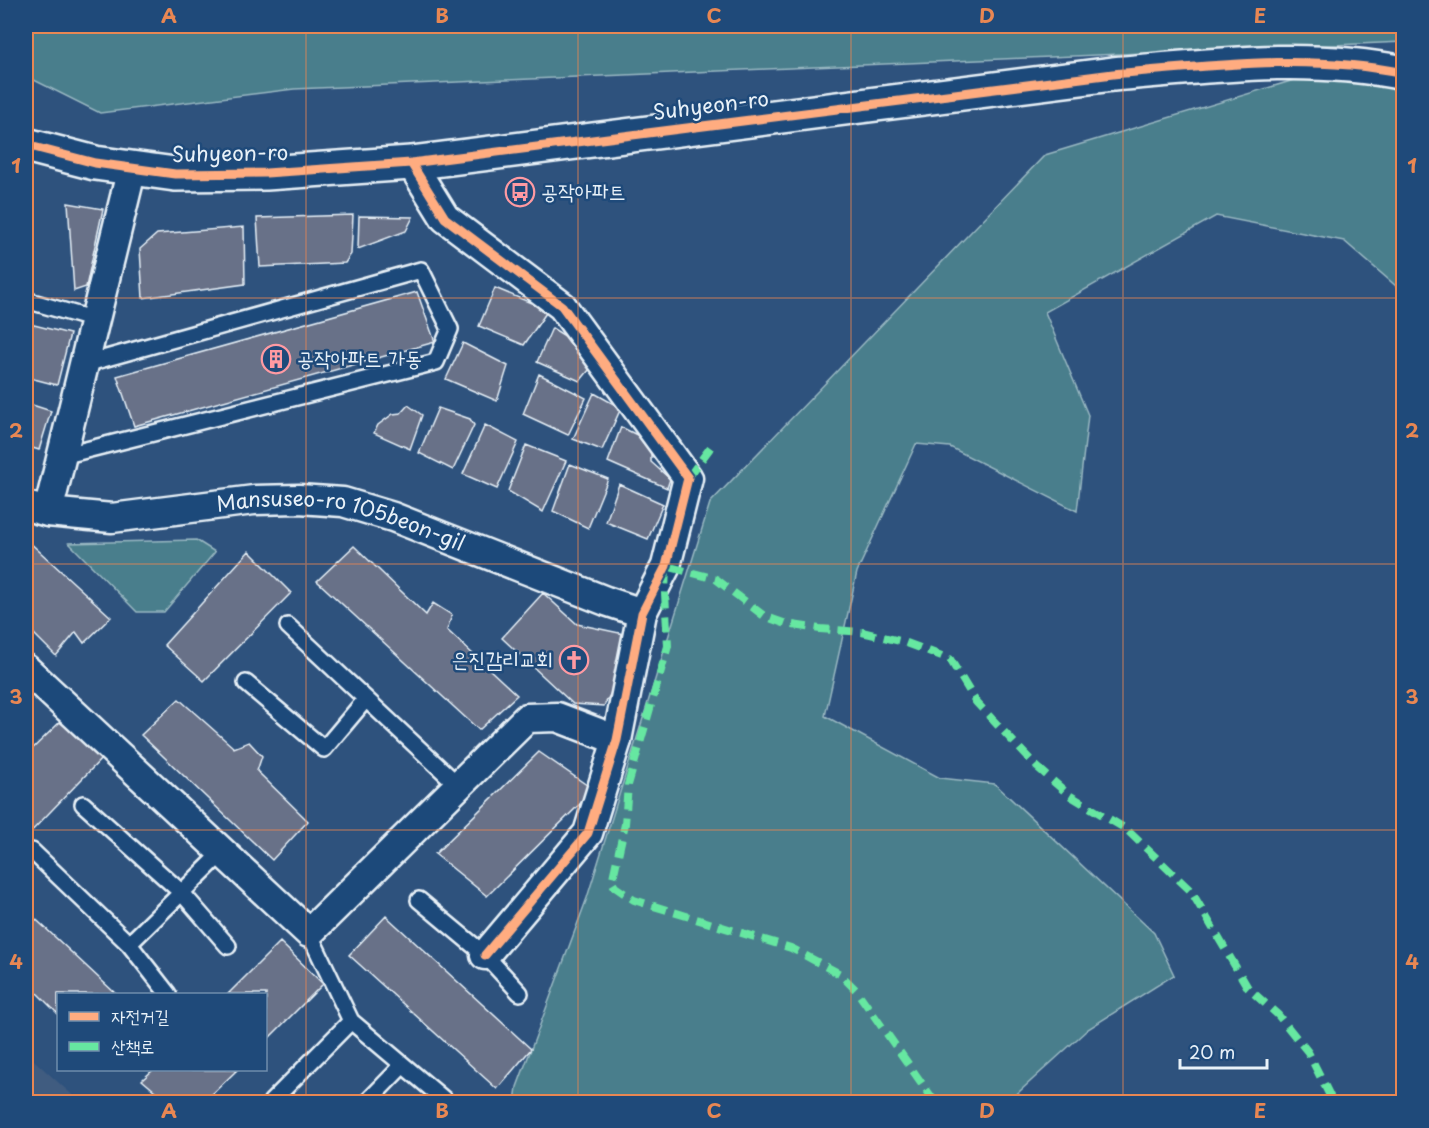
<svg xmlns="http://www.w3.org/2000/svg" width="1429" height="1128" font-family="'Playpen Sans','Poor Story',sans-serif">
<style>
.built{fill:#3f5b80}
.green{fill:#4a7e8c;stroke:#99b8c2;stroke-width:1.5}
.building{fill:#687188;stroke:#e8f1f8;stroke-width:1.5}
.lines{fill:none;stroke-linecap:round;stroke-linejoin:round}
.lane-casing{stroke:#e8f1f8;stroke-width:20}
.street-casing{stroke:#e8f1f8;stroke-width:33}
.secondary-casing{stroke:#e8f1f8;stroke-width:38}
.lane{stroke:#1f4a7a;stroke-width:15}
.street{stroke:#1f4a7a;stroke-width:28}
.secondary{stroke:#1f4a7a;stroke-width:33}
.quiet{stroke:#66e7a1;stroke-width:8;stroke-dasharray:15 8;stroke-linecap:butt}
.cycleway-casing{stroke:#1f4a7a;stroke-width:13}
.cycleway{stroke:#ffac80;stroke-width:9}
.grid{fill:none;stroke:#e88753;stroke-width:1.5;stroke-opacity:0.55}
.labels{text-anchor:middle;stroke-width:5;stroke-linejoin:round;paint-order:stroke}
.street-label{font-size:21px;fill:#e8f1f8;stroke:#1f4a7a}
.poi-label{font-size:21px;fill:#e8f1f8;stroke:#1f4a7a;text-anchor:start}
.neatline{fill:none;stroke:#e88753;stroke-width:2}
.grid-label{font-size:20px;text-anchor:middle;font-weight:bold;fill:#e88753}
</style>
<rect width="100%" height="100%" fill="#2e527d"/>
<filter id="ink" filterUnits="userSpaceOnUse"><feTurbulence type="fractalNoise" baseFrequency=".0167" numOctaves="2"/><feDisplacementMap in="SourceGraphic" scale="12" xChannelSelector="R" yChannelSelector="G"/><feConvolveMatrix kernelMatrix="1 2 1 2 8 2 1 2 1" color-interpolation-filters="sRGB"/></filter>
<g filter="url(#ink)">
<path class="built" d="M26 1053 80 1102H26Z"/>
<path class="green" d="M26 26H1403L1404 42 294 89 100 113 26 76Z
M1344 65 1403 79V292L1344 241 1216 216 1045 312 1088 415 1077 511 950 447 916 444 857 572 825 716 940 778 995 784 1154 933 1174 975 1088 1029 1008 1102H515L517 1087 587 898 710 503 1045 155Z
M196 540 215 552 164 612H137L69 543Z"/>
<path class="building" d="M68 203 103 209 86 287 74 291Z
M353 215 351 254 345 263 260 267 257 218Z
M359 216 413 217 406 231 358 249Z
M244 227 245 284 143 298 140 249 157 234Z
M495 288 548 310 524 345 479 326Z
M417 292 435 342 134 426 117 376Z
M26 323 70 334 57 385 26 377Z
M552 328 576 343 594 364 580 381 537 362Z
M463 343 508 366 497 401 446 379Z
M539 374 586 398 568 435 523 414Z
M594 393 621 408 602 450 573 439Z
M26 403 51 411 39 450 26 446Z
M408 405 422 415 410 449 374 433 378 425 393 414 401 413Z
M438 408 470 419 474 425 453 470 419 453Z
M485 425 518 442 497 489 463 474Z
M621 427 651 442V462L670 479 667 488 608 462Z
M526 445 566 461 543 512 508 491Z
M570 464 608 479 588 528 553 511Z
M619 484 663 504 648 539 606 522Z
M27 540 111 617 84 643 76 632 56 656 26 626V541Z
M354 546 426 615 433 603 452 615 447 630 517 695 479 730 317 581Z
M249 551 291 593 204 681 164 645Z
M543 593 577 624 629 635 617 681 604 706 573 704 502 638Z
M179 699 234 748 249 742 262 756 257 771 308 821 272 860 141 735Z
M60 722 104 756 26 837V755Z
M539 752 594 790 487 896 435 854Z
M26 910 116 994H58V1014L26 982Z
M386 916 531 1049 497 1089 349 955Z
M280 942 323 984 266 1041V994H228Z
M153 1070H237L204 1102H168L142 1080Z"/>
<g class="lines">
<g class="lane-casing">
<path id="lane" d="M26 300 95 320
M62 456 436 362 450 329 421 270 85 364
M288 626 459 786
M246 683 324 749 366 699
M83 804 182 893 228 946
M32 851 129 944 222 853
M419 900 485 955 520 993
M309 933 351 1021 447 1102
M129 944 168 994
M271 1102 351 1021
M367 1102 403 1065"/>
</g>
<g class="street-casing">
<g id="street">
<path d="M411 163 445 218 562 306 688 478 666 566 642 613 617 740 588 833 485 955"/>
<path id="s1" d="M26 506 48 512 112 518 254 500 299 499 343 502 393 517 606 601 642 613"/>
<path d="M48 512 132 168"/>
<path d="M26 669 309 933 527 718 557 717 617 740"/>
</g>
</g>
<g class="secondary-casing">
<path id="secondary" d="M26 145 95 163 175 174 266 173 411 163 1113 74C1209 66 1308 53 1404 73"/>
</g>
<use href="#lane" class="lane"/>
<use href="#street" class="street"/>
<use href="#secondary" class="secondary"/>
<path class="quiet" d="M688 478 713 444
M935 1102 856 990 840 974 791 948 634 900 615 887 612 882 625 824 628 785 668 646 665 593 666 566 716 579 764 616 786 624 820 629 862 632 904 642 950 659 976 702 1036 766 1069 795 1126 829 1191 891 1248 988 1278 1015 1308 1052 1333 1102"/>
<g class="cycleway-casing">
<path id="cycleway" d="M26 145 95 163 175 174 266 173 411 163 1113 74C1209 66 1308 53 1404 73
M411 163 445 218 562 306 688 478 666 566 642 613 617 740 588 833 485 955"/>
</g>
<use href="#cycleway" class="cycleway"/>
</g>
</g>
<path class="grid" d="M306 26V1102M578 26V1102M851 26V1102M1123 26V1102M26 298H1404M26 564H1404M26 830H1404"/>
<defs>
<g id="bus-ring" transform="scale(1.5)"><circle r="9.5" fill="#1f4a7a" stroke="#ff9aa2" stroke-width="1.5"/><path d="M-5-6H5V4H4V6H2V4H-2V6H-4V4H-5ZM-3.5-4V0h7V-4ZM-3.5 1.2v1.5H-2V1.2ZM2 1.2v1.5H3.5V1.2Z" fill="#ff9aa2"/></g>
<g id="building-ring" transform="scale(1.5)"><circle r="9.5" fill="#1f4a7a" stroke="#ff9aa2" stroke-width="1.5"/><path d="M-4-6H4V6H1V3H-1V6H-4ZM-2.5-4.3h1.7v1.8h-1.7ZM.8-4.3h1.7v1.8H.8ZM-2.5-1h1.7V.8h-1.7ZM.8-1h1.7V.8H.8Z" fill="#ff9aa2"/></g>
<g id="church-ring" transform="scale(1.5)"><circle r="9.5" fill="#1f4a7a" stroke="#ff9aa2" stroke-width="1.5"/><path d="M-1.2-6h2.4v3.5h3.3v2.4h-3.3V6h-2.4V-.1h-3.3v-2.4h3.3Z" fill="#ff9aa2"/></g>
</defs>
<g fill-rule="evenodd">
<use href="#bus-ring" x="520" y="192"/>
<use href="#building-ring" x="276" y="359"/>
<use href="#church-ring" x="574" y="660"/>
</g>
<g class="labels">
<g class="street-label">
<text transform="translate(711 106) rotate(-7)" y="7">Suhyeon-ro</text>
<text transform="translate(230 154) rotate(-1)" y="7">Suhyeon-ro</text>
<text dy="7" stroke="none"><textPath href="#s1" startOffset="320">Mansuseo-ro 105beon-gil</textPath></text>
</g>
<g class="poi-label">
<text x="541" y="199">공작아파트</text>
<text x="297" y="366">공작아파트 가동</text>
<text x="553" y="667" text-anchor="end">은진감리교회</text>
</g>
</g>
<rect width="1429" height="1128" fill="none" stroke="#1f4a7a" stroke-width="66"/>
<rect x="57" y="993" width="210" height="78" fill="#1f4a7a" stroke="#6f8dac" stroke-width="1.5"/>
<rect x="69" y="1012" width="30" height="9" fill="#ffac80" stroke="#6f8dac" stroke-width="1.5"/>
<text x="111" y="1023" font-size="18" fill="#e8f1f8">자전거길</text>
<rect x="69" y="1042" width="30" height="9" fill="#66e7a1" stroke="#6f8dac" stroke-width="1.5"/>
<text x="111" y="1053" font-size="18" fill="#e8f1f8">산책로</text>
<path d="M1180 1059v9h87v-9" fill="none" stroke="#e8f1f8" stroke-width="3"/>
<text x="1189" y="1059" font-size="18" fill="#e8f1f8" stroke="#1f4a7a" stroke-width="4.5" paint-order="stroke">20 m</text>
<rect x="33" y="33" width="1363" height="1062" class="neatline"/>
<g class="grid-label">
<text x="169" y="23">A</text>
<text x="442" y="23">B</text>
<text x="714" y="23">C</text>
<text x="987" y="23">D</text>
<text x="1260" y="23">E</text>
<text x="16" y="173">1</text>
<text x="1412" y="173">1</text>
<text x="16" y="438">2</text>
<text x="1412" y="438">2</text>
<text x="16" y="704">3</text>
<text x="1412" y="704">3</text>
<text x="16" y="969">4</text>
<text x="1412" y="969">4</text>
<text x="169" y="1118">A</text>
<text x="442" y="1118">B</text>
<text x="714" y="1118">C</text>
<text x="987" y="1118">D</text>
<text x="1260" y="1118">E</text>
</g>
</svg>
